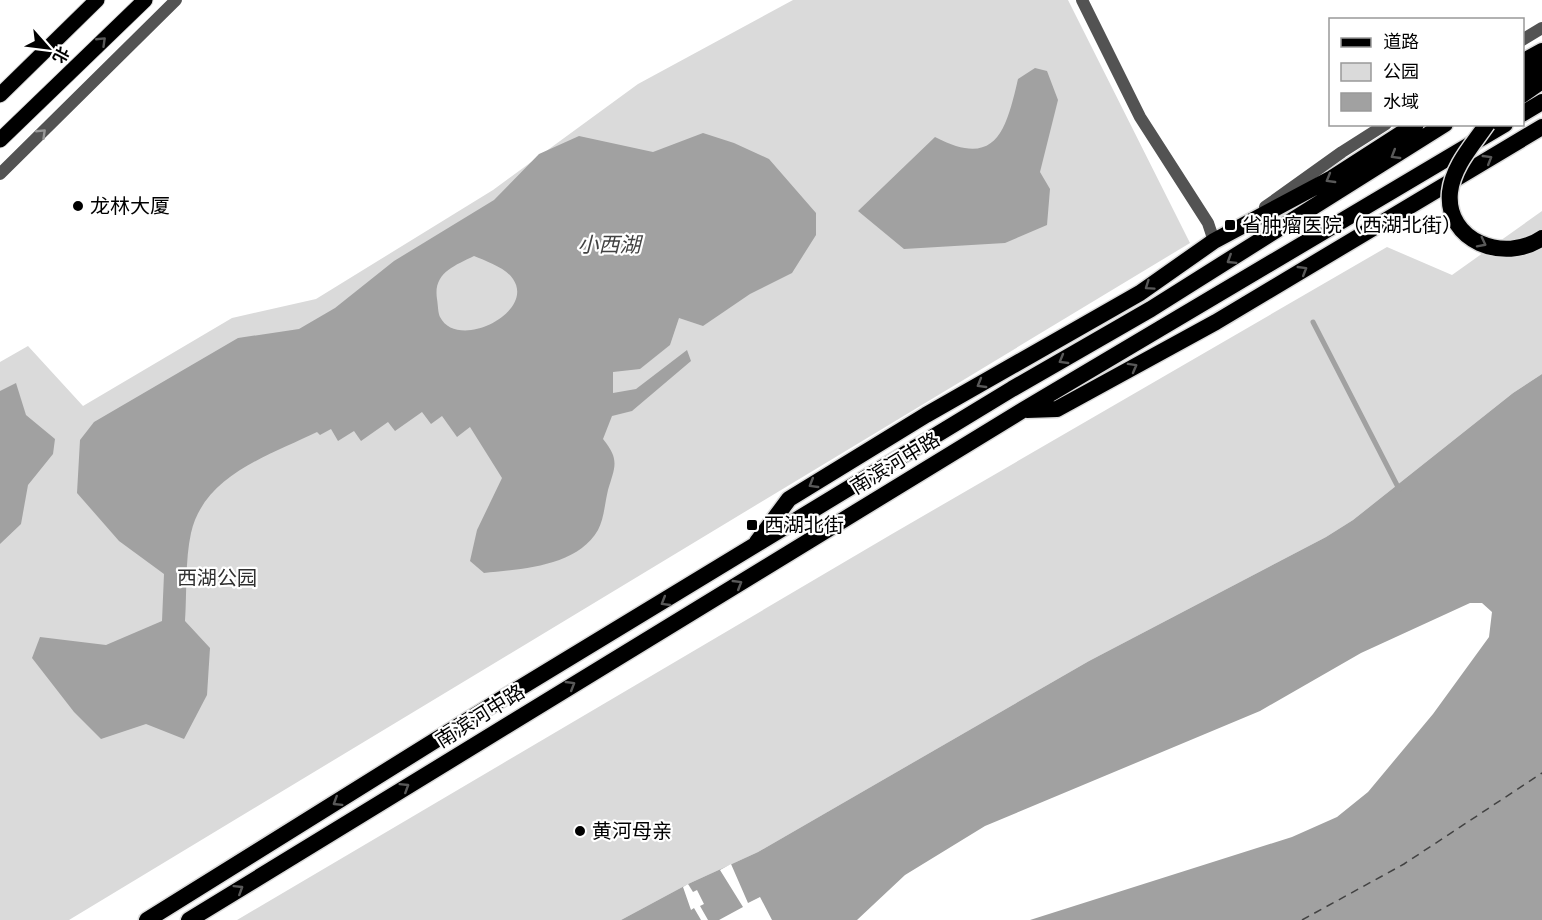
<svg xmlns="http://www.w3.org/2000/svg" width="1542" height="920" font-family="'Archivo Narrow','Noto Sans SC',sans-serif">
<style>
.green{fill:#dadada}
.water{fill:#a1a1a1;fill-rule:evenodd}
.pier{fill:#fff}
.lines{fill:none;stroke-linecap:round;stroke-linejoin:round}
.stream{stroke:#a1a1a1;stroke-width:5}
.ferry{stroke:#424242;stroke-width:1.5;stroke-dasharray:8 6;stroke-linecap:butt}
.primary-casing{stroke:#dbdbdb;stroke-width:17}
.trunk-casing{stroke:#dbdbdb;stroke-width:19}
.minor{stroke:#535353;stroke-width:12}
.tertiary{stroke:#535353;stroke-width:12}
.primary{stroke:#000;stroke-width:15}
.trunk{stroke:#000;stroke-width:16}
.trunk-bridge-casing{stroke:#dbdbdb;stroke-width:19;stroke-linecap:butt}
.trunk-bridge{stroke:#000;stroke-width:16}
.oneway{stroke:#595959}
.oneway2{stroke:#989898}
.poi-dot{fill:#000;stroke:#fff;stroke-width:2}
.labels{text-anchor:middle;stroke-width:4.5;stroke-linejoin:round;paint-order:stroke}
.poi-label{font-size:20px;fill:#000;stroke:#fff;text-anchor:start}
.street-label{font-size:20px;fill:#000;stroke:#fff}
.park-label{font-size:20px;fill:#313131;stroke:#fff}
.water-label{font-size:21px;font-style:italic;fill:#424242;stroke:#fff}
</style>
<rect width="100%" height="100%" fill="#fff"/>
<path class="green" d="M793 0H1068L1190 243 69 920H0V362L28 346 83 406 232 318 316 299 493 190 638 84Z
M1542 211V374L1513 393 1353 520 1326 537 1089 661 758 852 688 884 621 920H237L892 534 1387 247 1452 275Z"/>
<path class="water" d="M1035 68 1047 71 1058 100 1040 172 1050 189 1047 225 1005 243 904 249 858 211 935 137C996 169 1006 131 1018 79Z
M703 133 734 143 769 159 816 213V235L792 273 750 294 703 326 679 318 670 345 640 369 613 372V393L636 389 687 350 691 361 632 411 612 416 603 439C620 460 615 466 608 490 605 502 604 519 598 530 577 567 520 569 484 573L470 561 477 530 502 478 470 427 457 437 442 416 431 424 422 412 395 431 388 422 361 441 354 431 338 441 331 429 320 435 317 432C270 455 204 475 191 533 185 560 187 593 185 621L210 648 207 695 184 739 146 724 101 739 74 712 32 658 40 637 106 645 162 621 164 574 119 541 77 493 80 440 94 422 238 338 299 329 335 308 394 261 494 200 539 154 579 136 653 152ZM474 256C486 261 506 268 513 279 536 312 458 352 440 317 438 313 438 305 437 299 433 273 454 266 474 256Z
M1542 374V920H1030L1292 837 1337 817 1368 792 1433 714 1489 637 1492 612 1482 603H1470L1361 653 1260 711 985 826 905 875 857 920H621L688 884 758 852 1089 661 1326 537 1353 520 1513 393Z
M16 383 26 415 55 439 53 454 28 485 21 524 0 544V391Z"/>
<path class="pier" d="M731 864 748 903 760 897 772 920H719L743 907 720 870Z
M688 884 693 892 697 890 704 904 700 906 708 920H701L694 908 691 910 683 887Z"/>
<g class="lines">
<path class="stream" d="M1313 322 1399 489"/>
<path class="ferry" d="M1302 920 1404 864 1542 773"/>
<g class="primary-casing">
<path id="primary" d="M0 95 97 0
M0 140 145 0"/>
</g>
<g class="trunk-casing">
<path id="trunk" d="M1522 62 1542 51
M1522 77 1542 65
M1522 95 1542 81
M1522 114 1542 102
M1027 410 1057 409 1216 322 1542 127
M757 542 789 499 926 415 1140 293 1214 241 1332 178 1416 124
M147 920 500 700 1012 389 1151 309 1445 124
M189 920 1023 410 1505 124"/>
</g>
<path class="minor" d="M1082 0 1140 117 1208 223 1214 241"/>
<path class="tertiary" d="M1522 40 1542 28
M0 174 176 0
M1265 207 1342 152 1386 124"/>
<use href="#primary" class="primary"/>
<use href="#trunk" class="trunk"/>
<g class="trunk-bridge-casing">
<path id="trunk-bridge" d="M1487 124C1472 146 1453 166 1450 192 1445 241 1504 264 1542 238"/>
</g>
<use href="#trunk-bridge" class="trunk-bridge"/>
</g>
<defs><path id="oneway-chevron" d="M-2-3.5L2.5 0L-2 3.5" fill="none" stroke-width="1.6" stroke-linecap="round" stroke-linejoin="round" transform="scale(1.5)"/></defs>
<g class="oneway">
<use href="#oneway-chevron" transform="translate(102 41) rotate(-44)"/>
<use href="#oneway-chevron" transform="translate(1395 155) rotate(149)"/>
<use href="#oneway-chevron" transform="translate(1488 159) rotate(-31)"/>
<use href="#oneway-chevron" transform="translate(1330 179) rotate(150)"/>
<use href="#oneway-chevron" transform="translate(1482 243) rotate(27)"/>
<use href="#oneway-chevron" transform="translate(1231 260) rotate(148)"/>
<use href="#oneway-chevron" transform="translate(1303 270) rotate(-31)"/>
<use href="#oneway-chevron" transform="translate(1149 286) rotate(145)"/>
<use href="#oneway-chevron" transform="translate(1063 360) rotate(150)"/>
<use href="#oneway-chevron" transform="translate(1133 367) rotate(-29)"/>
<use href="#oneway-chevron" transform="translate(981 384) rotate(150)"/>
<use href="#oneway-chevron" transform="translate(813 484) rotate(149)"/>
<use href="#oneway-chevron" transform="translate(738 584) rotate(-31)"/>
<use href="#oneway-chevron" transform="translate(665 602) rotate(149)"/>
<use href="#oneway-chevron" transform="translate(571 685) rotate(-31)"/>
<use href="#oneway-chevron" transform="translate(405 787) rotate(-32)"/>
<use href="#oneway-chevron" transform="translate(337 802) rotate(148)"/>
<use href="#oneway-chevron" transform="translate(239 889) rotate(-32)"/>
</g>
<use class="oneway2" href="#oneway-chevron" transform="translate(42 133) rotate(-44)"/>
<g class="poi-dot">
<circle cx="78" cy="206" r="6"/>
<rect x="1224" y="219" width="12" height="12" rx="3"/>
<rect x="746" y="519" width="12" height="12" rx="3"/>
<circle cx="580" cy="831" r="6"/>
</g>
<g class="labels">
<g class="poi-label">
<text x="90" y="213">龙林大厦</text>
<text x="1242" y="232">省肿瘤医院（西湖北街）</text>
<text x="764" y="532">西湖北街</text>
<text x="592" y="838">黄河母亲</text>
</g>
<g class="street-label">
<text transform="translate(895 463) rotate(-31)" y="7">南滨河中路</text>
<text transform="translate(480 716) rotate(-32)" y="7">南滨河中路</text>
</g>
<g class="park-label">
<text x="217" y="585">西湖公园</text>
</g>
<g class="water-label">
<text x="609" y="252">小西湖</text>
</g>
</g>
<rect x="1329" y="18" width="195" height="108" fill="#ffffff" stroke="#999999" stroke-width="1.5"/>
<rect x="1341" y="38" width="30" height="9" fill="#000000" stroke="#999999" stroke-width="1.5"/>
<text x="1383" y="48" font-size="18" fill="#000000">道路</text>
<rect x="1341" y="63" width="30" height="18" fill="#dadada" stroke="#999999" stroke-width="1.5"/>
<text x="1383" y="78" font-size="18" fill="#000000">公园</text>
<rect x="1341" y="93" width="30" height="18" fill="#a1a1a1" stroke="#999999" stroke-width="1.5"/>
<text x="1383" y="108" font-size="18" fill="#000000">水域</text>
<g transform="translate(48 48) rotate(118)" stroke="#ffffff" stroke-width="4.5" paint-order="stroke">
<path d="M0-4.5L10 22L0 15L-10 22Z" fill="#000000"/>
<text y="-9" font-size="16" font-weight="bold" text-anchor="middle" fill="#000000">北</text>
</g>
</svg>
